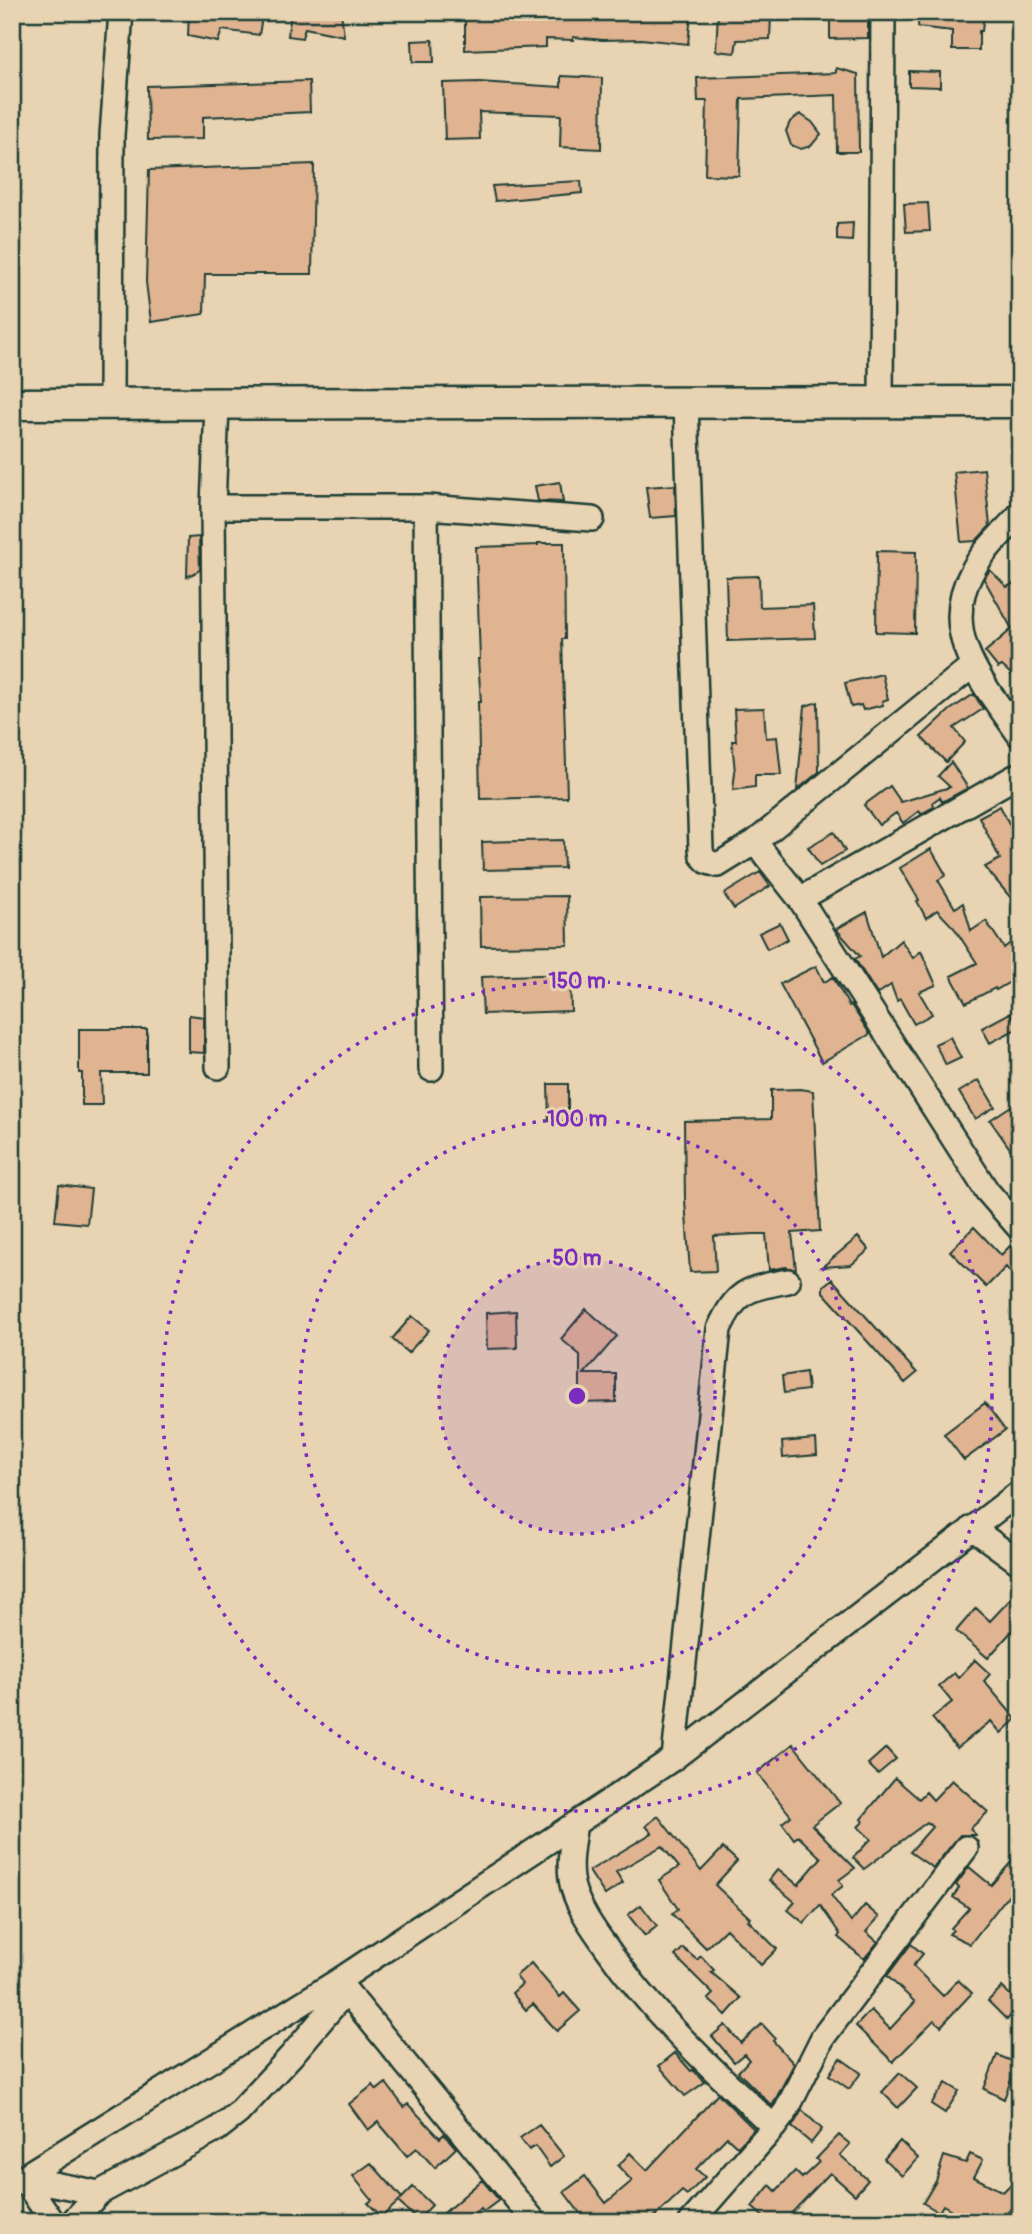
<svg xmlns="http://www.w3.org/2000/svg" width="1032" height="2234" font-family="Pangolin,sans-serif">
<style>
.building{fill:#e0b391;stroke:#1f3d34;stroke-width:2}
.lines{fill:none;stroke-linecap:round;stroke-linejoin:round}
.minor-casing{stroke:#1f3d34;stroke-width:28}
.major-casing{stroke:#1f3d34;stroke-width:35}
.minor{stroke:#e8d3b2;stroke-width:23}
.major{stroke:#e8d3b2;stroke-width:30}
.ring{fill:none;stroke:#7b2cbf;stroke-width:3.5;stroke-dasharray:3.5 7}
.centre{fill:#7b2cbf;stroke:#e8d3b2;stroke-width:3.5}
.ring-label{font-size:21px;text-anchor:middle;font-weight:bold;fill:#7b2cbf;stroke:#e8d3b2;stroke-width:6;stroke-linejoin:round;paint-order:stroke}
</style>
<rect width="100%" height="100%" fill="#e8d3b2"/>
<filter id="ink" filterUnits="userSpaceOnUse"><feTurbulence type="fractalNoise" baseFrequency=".0143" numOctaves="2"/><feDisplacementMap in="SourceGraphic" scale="14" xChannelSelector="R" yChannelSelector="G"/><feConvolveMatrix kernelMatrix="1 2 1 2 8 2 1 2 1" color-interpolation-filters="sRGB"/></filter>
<g filter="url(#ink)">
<path class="building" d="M189 12H243L262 17 259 35 222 30 218 42 188 36Z
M291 12H341L344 36 305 28 302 38 288 36Z
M465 12H545V17L581 19V12H653L691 15 688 44 641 39 603 40 573 37V40L546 39V47L465 50Z
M718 12 771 15 770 39 737 40 735 53 716 51Z
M830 12H868V38L830 39Z
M919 12 984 13 982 31H979V50H952V31L918 27Z
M433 40 434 62H413L412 41Z
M836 68 858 74 859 152H837L836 95 741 99 739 176 705 175 707 101H698L697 78 836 73Z
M909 71 940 72V87L909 86Z
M561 76 602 78 601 149 560 147 561 115 479 112 480 139 445 140 443 83 479 82 561 87Z
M309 81 310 112 203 117V139L148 140 147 86Z
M800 114 812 122 821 134 811 146 801 149 791 145 786 131 790 122Z
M314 164 312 274H205L204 314 151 322 146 282 149 170Z
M581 181 582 193 495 201 492 186Z
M928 203 930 231 906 232 904 204Z
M853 223 852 241 837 240V224Z
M984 469 990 526 976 541 961 542 954 472Z
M560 482 563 502 538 501 535 486Z
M675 485 676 516 650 518 646 487Z
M199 537 200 570 187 577 188 538Z
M538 543H564L565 639H562L567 797 480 799 478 702H481L478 659H480L476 547 538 545Z
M877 551 916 552 915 633 876 632Z
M990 570 1007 587 1020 580V682L1002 666 998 668 985 652 1012 629 984 579Z
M759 576 760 607 813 605 815 638 728 641 726 577Z
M882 674 888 699 882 701 883 705 863 710 861 705 851 707 845 683Z
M974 694 983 709 954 728 965 742 946 762 921 737 950 710Z
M818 702 819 772 797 790 805 706Z
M764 708 766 738 777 737 781 775H755V787L733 790 735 772 732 741H736L734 709Z
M951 762 968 788 942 802 940 797 933 802 934 807 921 814 919 811 903 823 896 813 879 825 864 805 890 786 901 802 950 787 938 776Z
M1000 806 1020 845V859L1012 864 1020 874V909L985 867 1000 859 979 817Z
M834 832 845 851 820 866 808 847Z
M563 840 564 868 483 870 482 842Z
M931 849 946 875 938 880 955 908 963 903 971 931 986 921 1004 948 1020 935V976L996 990 995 988 966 1003 951 976 977 963 955 929 937 910 926 918 917 901 919 900 900 868Z
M760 872 770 886 734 909 724 894Z
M567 896 568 945 481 946 480 897Z
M867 912 881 957 901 940 913 958 921 951 936 985 919 992 932 1014 914 1024 900 999 897 1001 891 985 877 994 855 959 860 956 836 929Z
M780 923 788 939 767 949 759 933Z
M816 966 824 982 833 977 849 1006 851 1005 870 1034 822 1062 780 984Z
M570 974 571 1011 483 1014 481 977Z
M1010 1013 1018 1028 990 1043 982 1028Z
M189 1015 204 1017V1053L189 1052Z
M79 1029H147V1073H101L102 1105H82V1073H79Z
M950 1037 961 1058 946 1065 935 1044Z
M979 1080 995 1107 975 1119 959 1092Z
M548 1084H568V1121H549Z
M800 1089 813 1091 820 1231 792 1233 796 1270 786 1267 769 1270 766 1234H754L714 1236 716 1271 690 1272 685 1200 684 1121 771 1119V1090Z
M1020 1100V1163L990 1120Z
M59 1185 91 1189 87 1224 55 1221Z
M974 1227 1001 1255 1010 1246 1020 1256V1283L1006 1267 986 1287 950 1251Z
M858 1237 869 1250 851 1265 822 1267Z
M832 1279 917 1373 905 1383 823 1292V1286Z
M586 1309 617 1336 584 1374H616V1402L580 1403V1355L561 1339Z
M516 1311 517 1348 487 1349 486 1313Z
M412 1316 429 1330 408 1353 392 1339Z
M806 1372 808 1390 784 1393 782 1376Z
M985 1403 1005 1430 964 1460 944 1434Z
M816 1439 817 1455 783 1458 782 1442Z
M1020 1589V1638L1012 1631 988 1658 956 1631 976 1608 990 1621Z
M975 1660 990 1674 984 1681 1016 1719 1001 1733 991 1721 957 1748 932 1718 952 1702 939 1686 954 1673 958 1678Z
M793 1744 840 1803 812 1825 855 1868 839 1880 843 1886 831 1895 851 1922 865 1905 879 1917 866 1932 878 1942 864 1959 838 1937 840 1934 820 1905 804 1923 788 1910 795 1902 769 1880 778 1869 798 1885 821 1858 798 1836 794 1839 782 1823 791 1816 757 1773Z
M886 1748 896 1759 878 1774 868 1764Z
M895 1778 919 1799 926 1792 933 1800 952 1780 988 1812 970 1829 976 1835H960L933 1868 910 1852 932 1827 927 1822 864 1869 853 1858 871 1839 858 1827 863 1822 861 1819Z
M658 1816 701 1871 723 1848 737 1861 715 1885 750 1918 748 1920 777 1949 761 1965 726 1929 706 1948 672 1914 678 1909 659 1880 679 1867 662 1846 616 1872 623 1883 605 1895 589 1871 652 1833 646 1826Z
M1020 1852V1901L1010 1893 970 1944 949 1934 953 1930 951 1928 969 1908 953 1897 959 1888 956 1885 969 1867 991 1885Z
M641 1905 657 1926 645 1936 628 1915Z
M911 1944 923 1954 913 1966 943 1996 958 1980 972 1993 941 2026 934 2020 893 2062 856 2026 871 2010 890 2029 915 2002 887 1976Z
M683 1948 697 1960 701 1956 714 1970 711 1972 741 1998 726 2015 708 1999 713 1994 675 1956Z
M531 1963 560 1997 564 1993 580 2011 557 2031 533 2004 526 2010 512 1993 522 1984 516 1976Z
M1002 1987 1020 2004 1007 2020 988 2001Z
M762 2024 775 2038 773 2041 794 2064 772 2106 738 2072 749 2060 744 2054 734 2062 712 2036 725 2025 741 2043Z
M675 2053 691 2071 693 2070 705 2082 685 2096 659 2066Z
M997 2055 1017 2063 1004 2099 984 2089Z
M840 2058 861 2073 849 2089 829 2075Z
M900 2073 917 2088 898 2108 882 2092Z
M386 2083 404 2107 408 2104 440 2138 444 2134 456 2148 435 2168 417 2148 407 2156 378 2122 368 2130 349 2104 373 2085 377 2090Z
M946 2083 959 2091 945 2113 931 2104Z
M718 2094 754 2129 738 2147 727 2137 696 2169 705 2177 687 2195 682 2191 649 2222H622L615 2215 607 2222 586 2221 564 2192 585 2176 606 2203 632 2181 618 2166 630 2153 647 2170Z
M802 2110 822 2129 811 2143 792 2127Z
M539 2125 564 2156 550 2167 535 2146 529 2150 520 2138Z
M839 2135 850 2144 840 2155 868 2180 855 2195 830 2173 783 2222H769L752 2207 770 2185 776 2191 795 2171 802 2178 819 2162 816 2159Z
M900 2141 918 2158 902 2176 884 2159Z
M970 2154 983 2160 974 2177 1003 2192 1020 2175V2197L1000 2222H972L943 2205 939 2212 923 2203 936 2181 944 2156 966 2163Z
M371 2163 402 2198 382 2217 368 2203 372 2200 353 2176Z
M482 2180 499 2200 483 2212 481 2209 464 2222H451L444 2213Z
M413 2187 432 2205 418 2220 398 2202Z"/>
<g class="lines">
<g class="minor-casing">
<path id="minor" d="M111 403 112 135 121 12
M686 403 701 849 702 856 708 862 718 865 755 842 972 666
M881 403 883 12
M217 405 213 507 218 1067
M213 507H426L592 519
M426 507 431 1069
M1020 514C1004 532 983 550 972 572 937 635 986 686 1020 736
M755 842 800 899 987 1191 1020 1229
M800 899 1020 774
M972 1528 1020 1563
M674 1758 719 1329C737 1290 747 1289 788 1281
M575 1824C572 1844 567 1868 573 1888 579 1909 594 1930 607 1948 654 2016 714 2071 774 2127
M338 1981 535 2222
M23 2178 99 2193
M23 2178 53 2222
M12 2184 338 1981 674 1758 1020 1492
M72 2222 99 2193 216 2130 238 2113 291 2056 346 1991
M691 2222 774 2127 786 2111 823 2037 966 1848"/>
</g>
<g class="major-casing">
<path id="major" d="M12 404 1020 402"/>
</g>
<use href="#minor" class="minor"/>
<use href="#major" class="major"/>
</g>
</g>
<circle cx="577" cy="1396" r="138" fill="#7b2cbf" fill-opacity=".12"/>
<g class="ring">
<circle cx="577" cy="1396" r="138"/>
<circle cx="577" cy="1396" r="277"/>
<circle cx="577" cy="1396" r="415"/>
</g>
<circle cx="577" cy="1396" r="10" class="centre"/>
<g class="ring-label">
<text x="577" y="988">150 m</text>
<text x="577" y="1126">100 m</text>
<text x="577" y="1265">50 m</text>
</g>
<rect width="1032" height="2234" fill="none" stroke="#e8d3b2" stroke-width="42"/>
<rect x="21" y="21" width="990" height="2192" fill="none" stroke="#1f3d34" stroke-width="2.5" filter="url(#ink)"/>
</svg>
